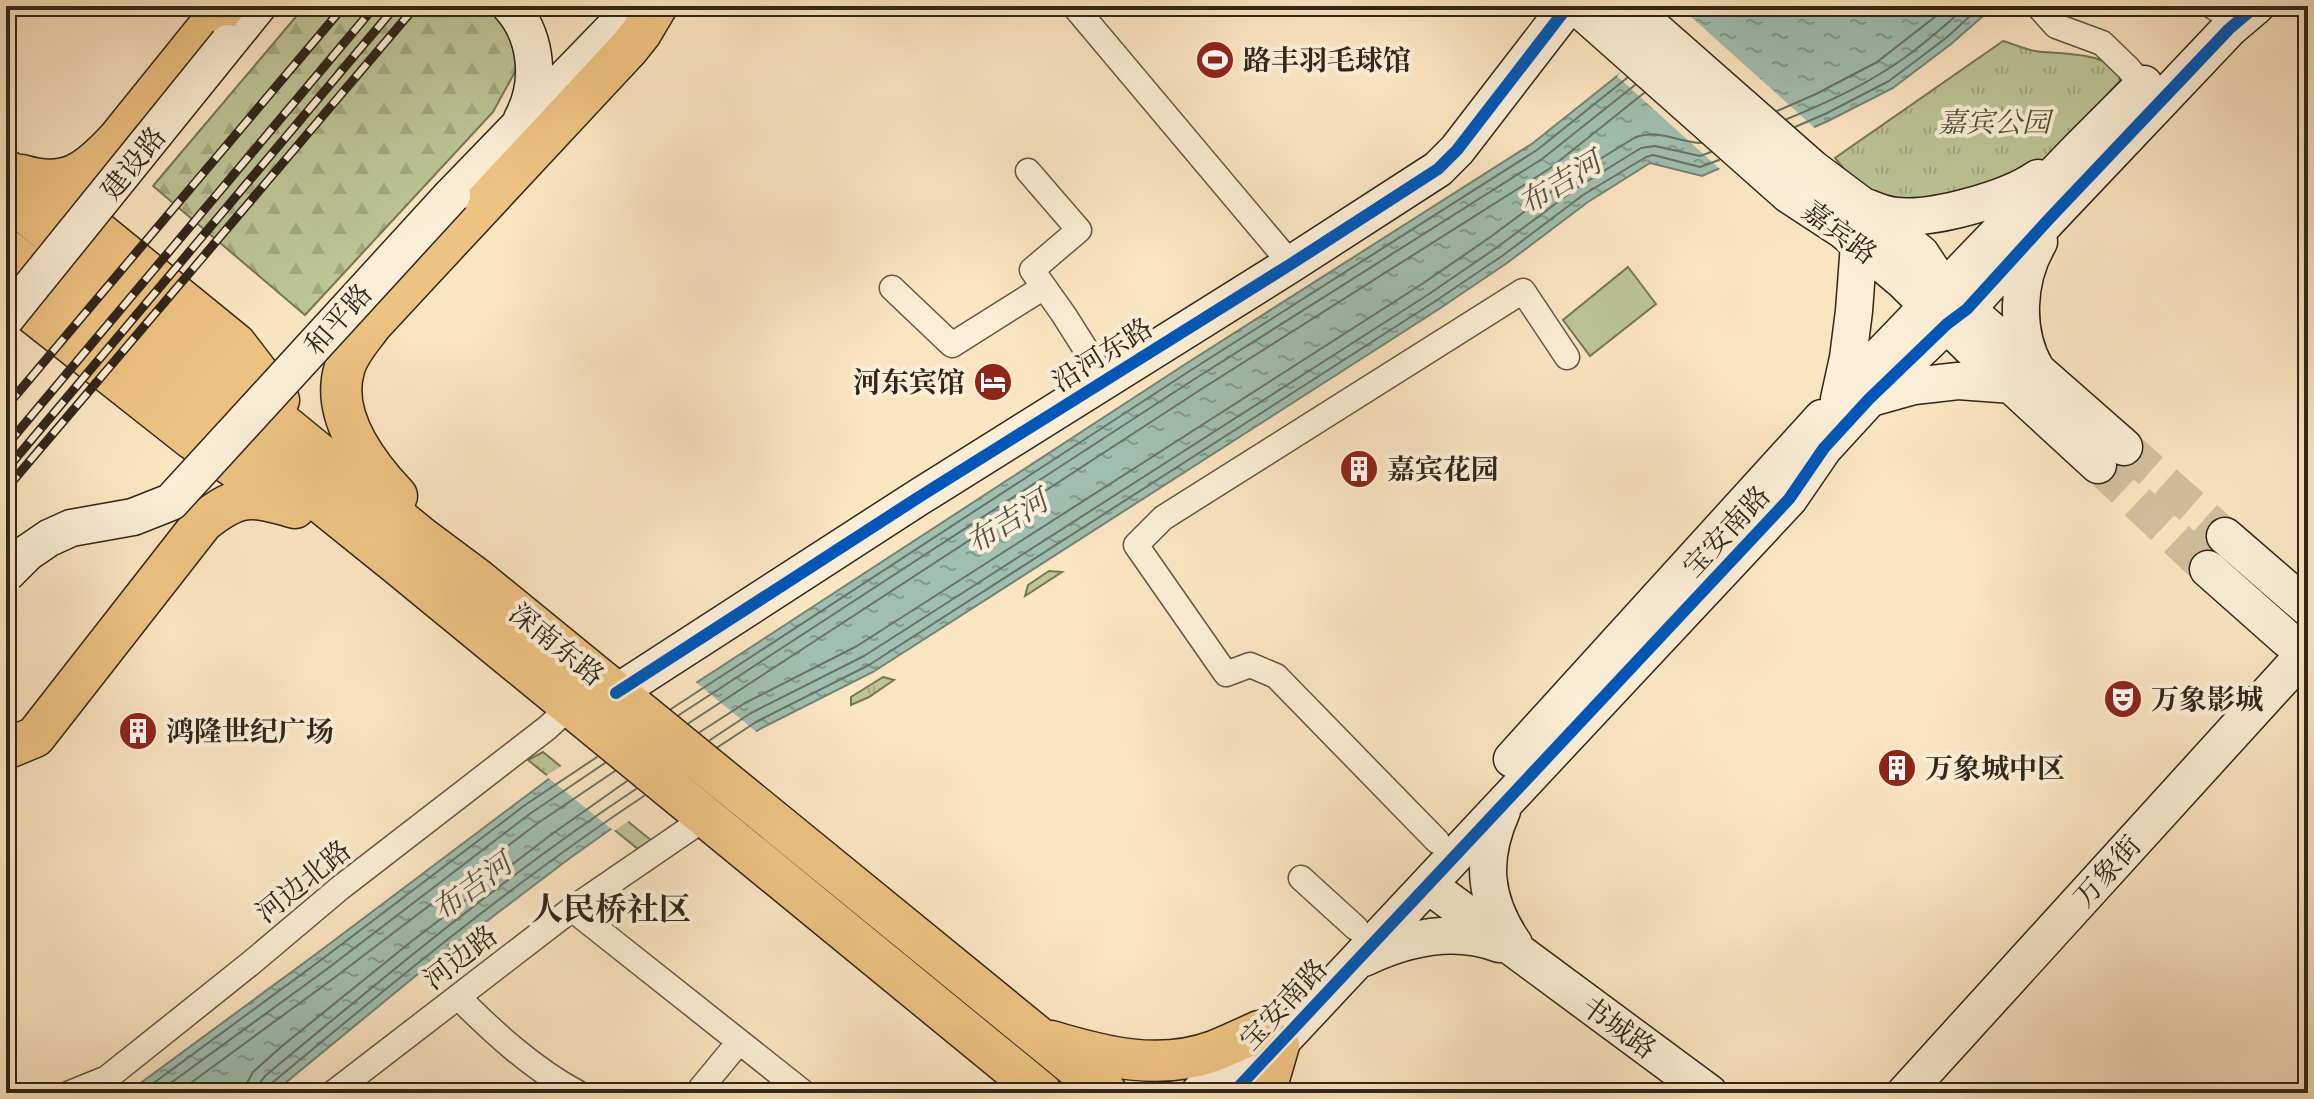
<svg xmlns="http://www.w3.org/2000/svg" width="2314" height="1099" font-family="Alegreya,'Noto Serif SC',serif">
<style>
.grass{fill:url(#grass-tufts);stroke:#767658;stroke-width:2}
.forest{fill:url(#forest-firs);stroke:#767658;stroke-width:2}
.garden{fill:#bcc594;stroke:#767658;stroke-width:2}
.water{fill:url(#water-ripples);stroke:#738274;stroke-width:2}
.pier{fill:#fbe5c0}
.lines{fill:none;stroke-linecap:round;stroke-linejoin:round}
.shore{stroke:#687266;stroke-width:2}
.secondary-tunnel{stroke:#d2bf9f;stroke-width:36;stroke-dasharray:36 18;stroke-linecap:butt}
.street-casing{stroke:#635644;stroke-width:27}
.secondary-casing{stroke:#30261b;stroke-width:39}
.primary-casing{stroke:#30261b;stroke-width:43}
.street{stroke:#fceed6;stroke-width:24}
.secondary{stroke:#fceed6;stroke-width:36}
.primary{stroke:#eec280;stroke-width:40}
.rail-casing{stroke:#30261b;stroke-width:9}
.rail{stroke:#fceed6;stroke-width:6;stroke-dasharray:18;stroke-linecap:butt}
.secondary-bridge-casing{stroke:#30261b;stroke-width:39;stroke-linecap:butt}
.secondary-bridge{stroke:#fceed6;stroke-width:36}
.cycleway-casing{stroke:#fceed6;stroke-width:17}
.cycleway{stroke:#0057b8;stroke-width:12}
.labels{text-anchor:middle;stroke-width:8;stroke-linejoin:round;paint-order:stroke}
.poi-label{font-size:28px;font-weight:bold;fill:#30261b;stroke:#fceed6;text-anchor:start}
.park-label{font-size:28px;font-style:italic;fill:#534e39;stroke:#fceed6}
.street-label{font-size:28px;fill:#30261b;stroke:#fceed6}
.water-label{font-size:30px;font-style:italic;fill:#515448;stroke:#fceed6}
.quarter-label{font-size:32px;font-weight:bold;fill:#30261b;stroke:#fceed6}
</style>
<defs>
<pattern id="grass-tufts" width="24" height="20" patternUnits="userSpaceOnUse" patternTransform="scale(2)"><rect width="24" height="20" fill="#bcc594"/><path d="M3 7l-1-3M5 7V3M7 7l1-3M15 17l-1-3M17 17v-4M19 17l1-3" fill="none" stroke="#a2a97f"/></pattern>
<pattern id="forest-firs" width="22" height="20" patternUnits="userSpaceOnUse" patternTransform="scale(2)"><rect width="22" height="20" fill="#bcc594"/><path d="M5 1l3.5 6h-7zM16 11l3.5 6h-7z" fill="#a2a97f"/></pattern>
<pattern id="water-ripples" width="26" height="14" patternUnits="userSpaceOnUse" patternTransform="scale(2)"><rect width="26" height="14" fill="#9fbfb0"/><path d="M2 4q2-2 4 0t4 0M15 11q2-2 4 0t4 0" fill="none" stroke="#829b8e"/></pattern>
</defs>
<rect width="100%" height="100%" fill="#fbe5c0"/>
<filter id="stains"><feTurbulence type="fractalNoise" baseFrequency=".0025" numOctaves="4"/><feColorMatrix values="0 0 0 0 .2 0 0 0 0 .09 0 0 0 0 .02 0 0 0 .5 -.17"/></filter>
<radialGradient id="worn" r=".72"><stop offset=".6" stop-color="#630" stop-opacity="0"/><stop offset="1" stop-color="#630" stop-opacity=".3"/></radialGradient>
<path class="grass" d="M2003 41C2014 44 2024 49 2035 51 2058 55 2116 50 2120 81L2043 163 1958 199 1870 201 1835 158Z
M1049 571 1062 572 1025 596 1028 585Z
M883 677 894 680 869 697 851 705V697Z
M543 752 652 841 638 849 528 760Z"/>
<path class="forest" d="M305 6H493L512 35 516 70 493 112 305 315 153 186Z"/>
<path class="garden" d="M1628 267 1656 304 1590 356 1563 320Z"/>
<path class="water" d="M1705 6H1986L1990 10 1951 44 1893 88 1828 121 1702 176 1650 163 1588 202 1507 263 1439 309 873 672 760 729 639 809 570 858 430 964 273 1093H127L316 954 550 778 1184 365 1533 143Z"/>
<path class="pier" d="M1688 14 1817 130 1722 171 1617 76 1634 57Z
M693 680 759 734 614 831 546 776Z"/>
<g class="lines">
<path class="shore" d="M1777 111 1816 94 1877 62 1949 6
M1787 119C1819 106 1853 91 1883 72 1913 54 1941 29 1967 6
M1795 127 1825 114 1889 81 1946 38 1981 6
M671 709 1188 372 1537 150 1627 78
M679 715 1193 380 1542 159 1635 85
M689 723 1200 390 1549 169 1644 93
M700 732 745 703 857 646 1422 284 1489 238 1571 177 1634 138C1656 128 1678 142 1701 143
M710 740 751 713 864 656 1429 294 1496 248 1578 187 1641 148 1655 146 1700 156 1711 152
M718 747 756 722 869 665 1434 302 1502 256 1583 195 1646 157 1653 155 1700 167 1719 160
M140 1093 321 960 525 805 597 757
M157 1093 327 969 531 813 605 763
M177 1093 334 978 538 823 615 771
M246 1093 247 1083 253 1072 282 1046 412 941 552 834 627 781
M258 1093 259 1084 265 1076C385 976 506 875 636 789
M269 1093 272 1083C392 983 514 882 644 796"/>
<path class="secondary-tunnel" d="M2124 447 2225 536
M2098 465 2208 569"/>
<g class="street-casing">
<path id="street" d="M1074 6 1291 264
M2038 6 2056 26 2102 43 2128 68 2143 86
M2212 6 2218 10
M1028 171 1079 230 1032 270 1064 315 1105 380
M892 288 952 345 1044 287
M1437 841 1276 676 1250 665 1226 674 1136 545 1163 518 1523 291 1567 357
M1301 878 1356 928
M572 909 804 1093
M458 997C494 1033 533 1069 578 1093
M70 1093 107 1078 251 963 340 888 547 728 570 707
M333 1093 572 909 705 818
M697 1093 739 1042"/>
</g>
<g class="secondary-casing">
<path id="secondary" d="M510 6C538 37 541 84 522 119
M1576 6 1789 195 1844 231 1903 281 1971 348 2098 465
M1628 6 1812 168 1864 207 1921 254 1944 289 2124 447
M228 43 258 6
M452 195 635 6
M1866 207C1876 211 1885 215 1896 216 1933 220 2008 199 2038 178
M1870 366 2079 149 2144 84
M2036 369C2014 331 2017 279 2039 242
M1871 398 1914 386 1958 381 2013 385
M1839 399 1848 358 1854 311 1859 244
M2225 536 2308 608
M2208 569 2287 639 2308 655
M616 693 919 497 1291 264 1438 169 1457 150 1568 6
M1512 759 1822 418
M1502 811C1480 860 1484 900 1514 944
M1428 885 1709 1093
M1364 958C1406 938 1454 927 1499 944
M1199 1093 1248 1043
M1233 1093 1789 499 1824 448 1869 399 1947 324 1967 309 2048 220 2229 29 2256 6
M1905 1093 2308 650"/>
</g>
<g class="primary-casing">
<path id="primary" d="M6 170 58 199 236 344 279 400
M22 175C67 189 88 171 117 140L225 6
M6 197 421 537 476 578 1107 1093
M6 249 398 565 1042 1093
M6 292 192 439 244 474
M397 496C367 464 331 416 344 370 348 352 363 337 373 323L629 48 641 33 657 6
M6 749 35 737 203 522C240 492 252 496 295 508
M1051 1041C1104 1057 1159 1071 1214 1051 1229 1045 1244 1038 1259 1031
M1265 1093 1279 1045"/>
</g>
<use href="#street" class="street"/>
<use href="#secondary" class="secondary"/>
<use href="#primary" class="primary"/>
<g class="rail-casing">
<path id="rail" d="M6 407 344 6
M6 446 375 6
M6 470 396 6
M6 489 416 6"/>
</g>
<use href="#rail" class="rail"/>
<g class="secondary-bridge-casing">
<path id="secondary-bridge" d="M6 318 228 43
M6 574 27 553 49 538 71 528 133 517 171 502 452 195"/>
</g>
<use href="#secondary-bridge" class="secondary-bridge"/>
<g class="cycleway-casing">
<path id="cycleway" d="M616 693 919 497 1291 264 1438 169 1457 150 1568 6
M1233 1093 1789 499 1824 448 1869 399 1947 324 1967 309 2048 220 2229 29 2256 6"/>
</g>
<use href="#cycleway" class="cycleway"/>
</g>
<defs>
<g id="stadium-disc" transform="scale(2)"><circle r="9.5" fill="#8f2418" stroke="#fceed6"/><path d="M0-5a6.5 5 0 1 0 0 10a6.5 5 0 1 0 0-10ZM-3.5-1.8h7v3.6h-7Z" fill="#fff"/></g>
<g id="hotel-disc" transform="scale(2)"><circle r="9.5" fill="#8f2418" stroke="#fceed6"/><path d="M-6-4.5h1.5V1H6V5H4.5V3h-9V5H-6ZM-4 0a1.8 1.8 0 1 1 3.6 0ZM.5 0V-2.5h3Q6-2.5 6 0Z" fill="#fff"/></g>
<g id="building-disc" transform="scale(2)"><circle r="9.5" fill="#8f2418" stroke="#fceed6"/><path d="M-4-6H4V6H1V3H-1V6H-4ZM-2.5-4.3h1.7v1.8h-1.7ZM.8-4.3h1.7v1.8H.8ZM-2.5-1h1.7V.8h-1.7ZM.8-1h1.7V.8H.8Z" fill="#fff"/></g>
<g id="theatre-disc" transform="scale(2)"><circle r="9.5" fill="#8f2418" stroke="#fceed6"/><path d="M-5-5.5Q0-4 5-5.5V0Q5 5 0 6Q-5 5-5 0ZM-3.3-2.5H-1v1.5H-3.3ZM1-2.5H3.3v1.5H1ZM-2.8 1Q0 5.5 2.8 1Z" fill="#fff"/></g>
</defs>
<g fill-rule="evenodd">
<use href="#stadium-disc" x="1215" y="60"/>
<use href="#hotel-disc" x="993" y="382"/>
<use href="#building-disc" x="1359" y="469"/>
<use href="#theatre-disc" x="2123" y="699"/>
<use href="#building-disc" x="138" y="731"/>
<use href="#building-disc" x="1897" y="768"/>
</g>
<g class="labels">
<g class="poi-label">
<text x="1243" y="70">路丰羽毛球馆</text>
<text x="965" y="392" text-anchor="end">河东宾馆</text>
<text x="1387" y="479">嘉宾花园</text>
<text x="2151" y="709">万象影城</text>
<text x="166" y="741">鸿隆世纪广场</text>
<text x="1925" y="778">万象城中区</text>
</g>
<g class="park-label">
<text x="1994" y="132">嘉宾公园</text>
</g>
<g class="street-label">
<text transform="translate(133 163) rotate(-51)" y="10">建设路</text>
<text transform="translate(1840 232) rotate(37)" y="10">嘉宾路</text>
<text transform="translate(338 319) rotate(-48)" y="10">和平路</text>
<text transform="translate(1102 354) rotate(-32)" y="10">沿河东路</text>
<text transform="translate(1726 531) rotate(-47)" y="10">宝安南路</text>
<text transform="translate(557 644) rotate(39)" y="10">深南东路</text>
<text transform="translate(2107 871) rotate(-48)" y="10">万象街</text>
<text transform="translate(303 881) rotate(-39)" y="10">河边北路</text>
<text transform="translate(460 957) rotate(-38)" y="10">河边路</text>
<text transform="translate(1283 1004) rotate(-47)" y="10">宝安南路</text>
<text transform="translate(1619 1027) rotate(36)" y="10">书城路</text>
</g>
<g class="water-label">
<text transform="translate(1560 183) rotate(-31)" y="10">布吉河</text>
<text transform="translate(1007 522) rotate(-32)" y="10">布吉河</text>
<text transform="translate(472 887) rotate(-36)" y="10">布吉河</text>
</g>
<g class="quarter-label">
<text x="611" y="920">人民桥社区</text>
</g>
</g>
<rect width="2314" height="1099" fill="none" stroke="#fbe5c0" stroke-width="32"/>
<rect x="8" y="8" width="2298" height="1083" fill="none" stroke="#30261b" stroke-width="4"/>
<rect x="16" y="16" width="2282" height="1067" fill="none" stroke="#30261b" stroke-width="2"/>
<rect width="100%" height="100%" filter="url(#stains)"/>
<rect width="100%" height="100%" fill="url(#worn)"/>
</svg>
